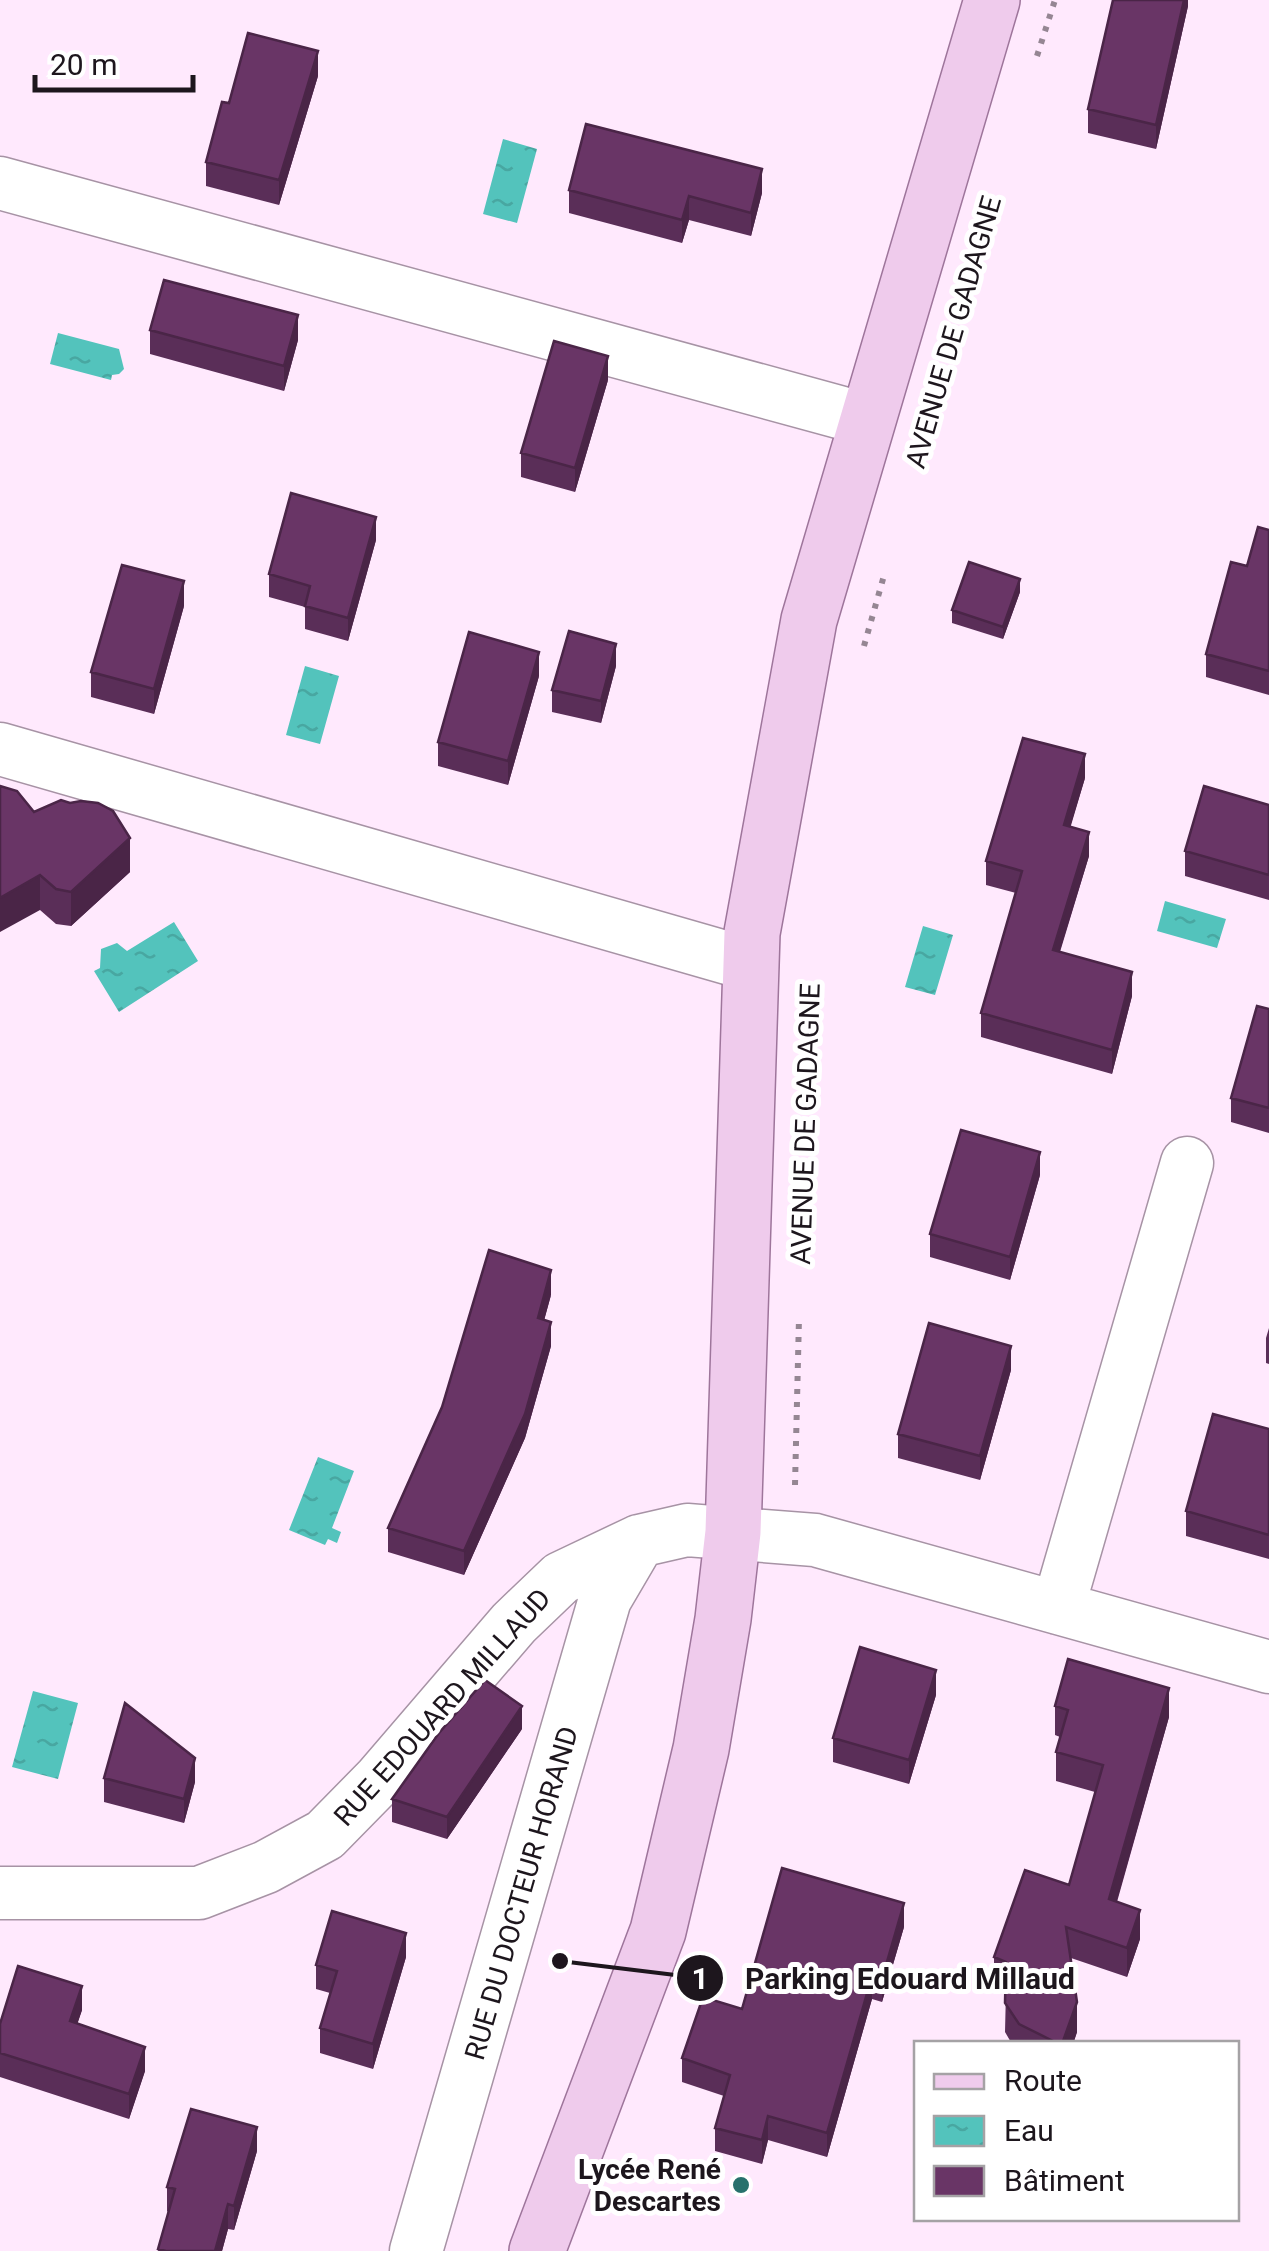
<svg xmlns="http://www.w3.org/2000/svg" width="1269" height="2251" font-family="Roboto,sans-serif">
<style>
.water{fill:url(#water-ripples)}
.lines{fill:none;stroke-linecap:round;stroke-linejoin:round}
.street-casing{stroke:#a793a5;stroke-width:55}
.primary-casing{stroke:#9e759b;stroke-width:58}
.path{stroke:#958693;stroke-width:6;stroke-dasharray:5 8;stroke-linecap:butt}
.street{stroke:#fff;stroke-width:52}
.primary{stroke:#efcbec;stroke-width:55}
.wall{fill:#5a2e58}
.shaded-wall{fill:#4a2547}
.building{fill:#693566;stroke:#4a2547;stroke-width:2.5}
.poi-dot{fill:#27716c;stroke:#fff;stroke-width:4}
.labels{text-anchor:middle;stroke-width:10;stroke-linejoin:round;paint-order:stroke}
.street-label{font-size:28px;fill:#1d161d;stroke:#fff}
.poi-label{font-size:28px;font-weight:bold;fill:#1d161d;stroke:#fff;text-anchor:end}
.leader{fill:none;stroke:#1d161d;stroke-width:4}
.callout-dot{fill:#1d161d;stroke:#fff;stroke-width:4}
.mark-label{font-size:30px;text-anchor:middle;font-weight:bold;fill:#fff}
.callout-label{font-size:30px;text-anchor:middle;font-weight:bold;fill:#1d161d;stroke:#fff;stroke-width:10;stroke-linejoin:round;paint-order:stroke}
</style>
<defs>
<pattern id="water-ripples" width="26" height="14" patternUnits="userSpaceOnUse" patternTransform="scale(2.5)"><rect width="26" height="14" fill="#53c3bc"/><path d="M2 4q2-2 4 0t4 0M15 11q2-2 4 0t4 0" fill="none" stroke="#48a7a1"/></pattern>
</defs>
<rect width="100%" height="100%" fill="#ffe9fd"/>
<path class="water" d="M503 139 537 149 517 223 483 214Z
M58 333 119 349 124 369 119 374 112 375 111 380 50 364Z
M305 666 339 676 320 744 286 735Z
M1165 901 1226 919 1217 948 1157 931Z
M174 922 198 961 119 1012 94 971 100 968 101 949 117 943 127 951Z
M923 926 953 935 935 995 905 987Z
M318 1457 354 1471 332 1528 341 1532 337 1543 328 1539 325 1545 289 1530Z
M33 1691 78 1703 58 1779 12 1767Z"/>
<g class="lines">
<g class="street-casing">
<path id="street" d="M0 183 868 420
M0 749 752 965
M1058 1608 1187 1163
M0 1893H199L266 1867 325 1835 380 1779 514 1623 561 1578 639 1541 687 1530 815 1540 1269 1667
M416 2251 605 1599 639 1541"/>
</g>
<g class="primary-casing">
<path id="primary" d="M537 2251 658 1931 701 1749 723 1619 733 1532 752 933 809 620 992 0"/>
</g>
<path class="path" d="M1037 56 1055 0
M864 646 885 572
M795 1485 799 1318"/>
<use href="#street" class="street"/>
<use href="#primary" class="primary"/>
</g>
<path class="wall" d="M1184 0H1188V6L1156 149 1088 133V109Z
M318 76 279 205 206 186V162L229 103Z
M569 190 762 193 751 236 689 220 682 243 569 213Z
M150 330 298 340 284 391 150 354Z
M608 380 575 492 521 477V453Z
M1269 530V695L1206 677V654L1247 566Z
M376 540 348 641 305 629V607L269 597V574Z
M1020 592 1003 639 952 623V610Z
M184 606 154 714 91 697V672Z
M616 666 601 723 552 712V690Z
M539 676 508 785 438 766V742Z
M1085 778 1070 827 1089 856 1060 952 1132 996 1112 1074 981 1037V1013L1016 893 986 885V861Z
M1269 805V900L1185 876V851Z
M34 812 130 872 71 926 56 924 40 910Z
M1269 1009V1133L1231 1122V1098Z
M1040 1175 1010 1280 930 1257V1234Z
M551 1295 544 1320 551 1346 525 1438 464 1575 388 1552V1528Z
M1269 1328V1364L1266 1363V1338Z
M1011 1370 980 1480 898 1458V1434Z
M1269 1429V1559L1186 1536V1511Z
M936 1695 909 1784 833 1762V1738Z
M1055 1706 1169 1717 1117 1902 1140 1939 1127 1977 1071 1958 1077 2032 1073 2044H1012L1005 2032 1006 1990 994 1987V1957L1069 1885 1095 1792 1056 1781V1752L1060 1737 1055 1735Z
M522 1729 447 1839 392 1822V1799Z
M104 1778 195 1782 184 1823 104 1802Z
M904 1927 882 2002 872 1999 827 2157 768 2140 762 2164 715 2151V2128L724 2096 682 2082V2058L742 2009Z
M406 1957 373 2069 320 2053V2028L330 1993 316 1989V1965Z
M82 2010 77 2024 145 2071 129 2119 0 2077V2024Z
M257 2151 234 2230 228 2229 222 2251H158L168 2212 167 2211V2187Z"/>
<path class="shaded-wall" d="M1184 0H1188V6L1156 149V125Z
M318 51V76L279 205V180Z
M762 169V193L751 236V213Z
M689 196V220L682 243V220Z
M298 315V340L284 391V366Z
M608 356V380L575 492V468Z
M376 517V540L348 641V618Z
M1020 579V592L1003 639V627Z
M184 581V606L154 714V689Z
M616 644V666L601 723V701Z
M539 652V676L508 785V761Z
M1085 754V778L1064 849V825Z
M1089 832V856L1053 973V950Z
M130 838V872L71 926V892Z
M40 875V910L0 932V898Z
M1132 972V996L1112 1074V1050Z
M1040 1152V1175L1010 1280V1257Z
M551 1270V1295L538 1343V1318Z
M551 1322V1346L525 1438 464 1575V1551Z
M1011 1346V1370L980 1480V1456Z
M936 1670V1695L909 1784V1760Z
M1169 1688V1717L1109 1928V1899Z
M522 1706V1729L447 1839V1817Z
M195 1758V1782L184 1823V1799Z
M904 1903V1927L882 2002V1979Z
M1140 1910V1939L1127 1977V1948Z
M406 1933V1957L373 2069V2044Z
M872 1976V1999L827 2157V2133Z
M82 1986V2010L70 2046V2021Z
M1077 2002V2032L1073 2044H1062Z
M145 2047V2071L129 2119V2094Z
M768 2116V2140L762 2164V2140Z
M257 2127V2151L234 2230V2206Z
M228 2204V2229L222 2251H215Z"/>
<path class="building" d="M1113 0H1184L1156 125 1088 109Z
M248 33 318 51 279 180 206 162 222 102 229 103Z
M586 124 762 169 751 213 689 196 682 220 569 190Z
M164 280 298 315 284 366 150 330Z
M554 341 608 356 575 468 521 453Z
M291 493 376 517 348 618 305 606 310 586 269 574Z
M1258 527 1269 530V671L1206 654 1231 562 1247 566Z
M969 562 1020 579 1003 627 952 610Z
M122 565 184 581 154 689 91 672Z
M569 631 616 644 601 701 552 690Z
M469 632 539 652 508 761 438 742Z
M1023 738 1085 754 1064 825 1089 832 1053 950 1132 972 1112 1050 981 1013 1022 871 986 861Z
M0 786 17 791 34 812 61 800 70 803 81 801 98 803 113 811 130 838 71 892 56 889 40 875 0 898Z
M1204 786 1269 805V875L1185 851Z
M1257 1006 1269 1009V1108L1231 1098Z
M961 1130 1040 1152 1010 1257 930 1234Z
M489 1250 551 1270 538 1318 551 1322 525 1414 464 1551 388 1528 442 1407Z
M929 1323 1011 1346 980 1456 898 1434Z
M1213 1414 1269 1429V1535L1186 1511Z
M860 1647 936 1670 909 1760 833 1738Z
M1068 1659 1169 1688 1109 1899 1140 1910 1127 1948 1066 1927 1077 2002 1062 2044H1059L1019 2024 1005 2003 1006 1962 994 1957 1025 1870 1069 1885 1103 1765 1056 1752 1068 1710 1055 1706Z
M485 1680 522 1706 447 1817 392 1799 439 1733Z
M125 1703 195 1758 184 1799 104 1778Z
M782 1868 904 1903 882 1979 872 1976 827 2133 768 2116 762 2140 715 2128 730 2075 682 2058 703 1997 742 2009Z
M332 1911 406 1933 373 2044 320 2028 337 1971 316 1965Z
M18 1966 82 1986 70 2021 145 2047 129 2094 0 2053V2024Z
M191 2109 257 2127 234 2206 228 2204 215 2251H166L158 2249 175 2189 167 2187Z"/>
<circle class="poi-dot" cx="741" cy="2185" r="10"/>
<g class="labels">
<g class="street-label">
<text transform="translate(953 332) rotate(-74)" y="10">AVENUE DE GADAGNE</text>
<text transform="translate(805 1124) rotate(-88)" y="10">AVENUE DE GADAGNE</text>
<text transform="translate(442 1707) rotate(-48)" y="10">RUE EDOUARD MILLAUD</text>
<text transform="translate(521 1893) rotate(-74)" y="10">RUE DU DOCTEUR HORAND</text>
</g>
<g class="poi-label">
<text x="721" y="2179">Lycée René<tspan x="721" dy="32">Descartes</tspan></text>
</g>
</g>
<path class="leader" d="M560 1961L700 1978"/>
<g class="callout-dot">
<circle cx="560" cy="1961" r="10"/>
<circle cx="700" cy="1978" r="25"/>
</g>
<g class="mark-label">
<text x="700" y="1989">1</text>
</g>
<g class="callout-label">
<text x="910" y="1989">Parking Edouard Millaud</text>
</g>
<rect x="914" y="2041" width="325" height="180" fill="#ffffff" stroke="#a5a2a5" stroke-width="2.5"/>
<rect x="934" y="2074" width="50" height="15" fill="#efcbec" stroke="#a5a2a5" stroke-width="2.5"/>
<text x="1004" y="2091" font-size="30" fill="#1d161d">Route</text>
<rect x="934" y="2116" width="50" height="30" fill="url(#water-ripples)" stroke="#a5a2a5" stroke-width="2.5"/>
<text x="1004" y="2141" font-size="30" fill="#1d161d">Eau</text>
<rect x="934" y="2166" width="50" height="30" fill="#693566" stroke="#a5a2a5" stroke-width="2.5"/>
<text x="1004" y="2191" font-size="30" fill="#1d161d">Bâtiment</text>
<path d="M35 75v15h158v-15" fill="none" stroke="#1d161d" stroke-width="5"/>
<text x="50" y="75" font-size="30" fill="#1d161d" stroke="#ffffff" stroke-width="8" paint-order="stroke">20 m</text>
</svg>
